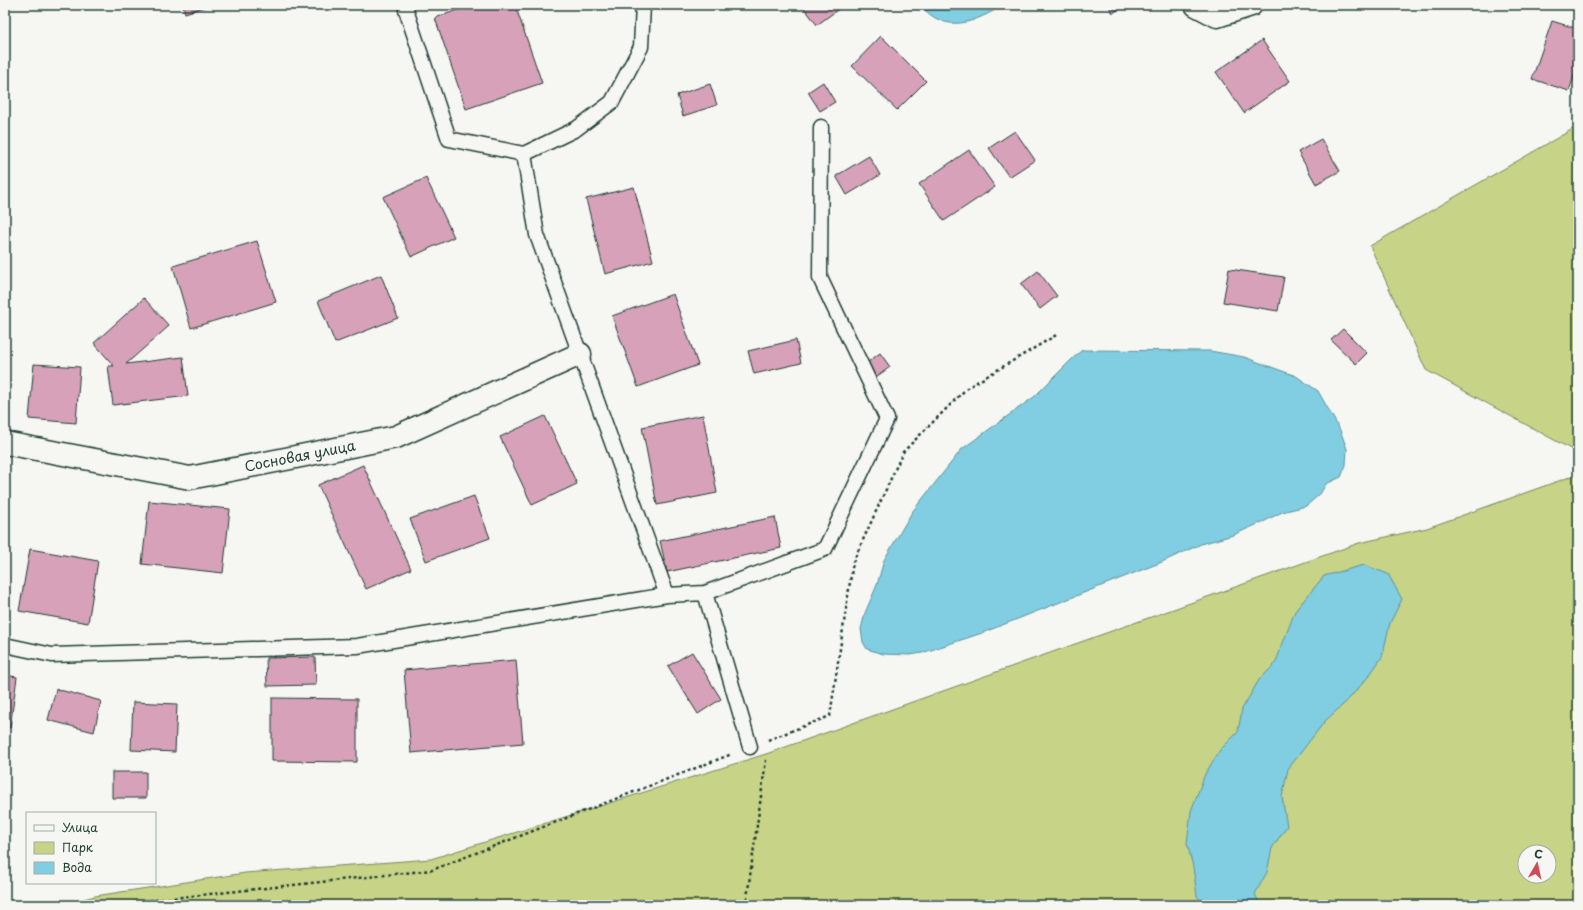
<svg xmlns="http://www.w3.org/2000/svg" width="1583" height="910" font-family="'Playpen Sans',sans-serif">
<style>
.green{fill:#c7d386;stroke:#73885d;fill-rule:evenodd}
.water{fill:#81cde1;stroke:#5a939c}
.building{fill:#d6a1b9;stroke:#1f3d34}
.lines{fill:none;stroke-linecap:round;stroke-linejoin:round}
.lane-casing{stroke:#1f3d34;stroke-width:17}
.street-casing{stroke:#1f3d34;stroke-width:25}
.path{stroke:#1f3d34;stroke-width:2.5;stroke-dasharray:3 3;stroke-linecap:butt}
.lane{stroke:#f6f6f2;stroke-width:14}
.street{stroke:#f6f6f2;stroke-width:22}
.labels{text-anchor:middle;stroke-width:3;stroke-linejoin:round;paint-order:stroke}
.street-label{font-size:14px;fill:#1f3d34;stroke:#f6f6f2}
</style>
<rect width="100%" height="100%" fill="#f6f6f2"/>
<filter id="ink" filterUnits="userSpaceOnUse"><feTurbulence type="fractalNoise" baseFrequency=".025" numOctaves="2"/><feDisplacementMap in="SourceGraphic" scale="8" xChannelSelector="R" yChannelSelector="G"/><feConvolveMatrix kernelMatrix="1 2 1 2 8 2 1 2 1" color-interpolation-filters="sRGB"/></filter>
<g filter="url(#ink)">
<path class="green" d="M1578 126V453L1426 370 1370 246Z
M1578 474V905H61L95 896 245 873 431 859 766 754 1359 543 1427 528ZM1525 852H1549V876H1525Z"/>
<path class="water" d="M920 5H1004C974 22 947 36 920 5Z
M1082 350 1210 351 1244 357 1296 376 1318 391 1340 430 1347 449 1346 465 1341 477 1326 484 1320 494 1306 506 1282 512 1265 521 1233 535 1201 544 1162 562 982 633 922 653 910 655 883 654 867 649 863 642 861 629 865 613 877 585 884 560 912 512 962 449 1034 397 1070 361Z
M1364 565 1388 574 1402 599 1390 623 1382 657 1369 676 1346 702 1325 721 1288 769 1282 797 1287 826 1272 848 1267 872 1255 894 1260 905H1204L1197 896 1193 867 1187 843 1191 811 1205 774 1220 750 1238 732 1242 709 1259 680 1275 664 1295 611 1324 576Z"/>
<path class="building" d="M183 5H211L185 13Z
M472 5H515L542 83 466 109 435 18Z
M802 5H844L817 25Z
M1108 5H1126L1113 13Z
M1552 21 1578 29V65L1569 91 1532 79Z
M881 36 926 81 897 110 852 66Z
M1262 40 1290 81 1244 113 1216 72Z
M823 82 835 102 820 111 808 92Z
M710 84 717 105 683 116 677 95Z
M1015 131 1035 160 1009 177 989 148Z
M1321 139 1340 171 1316 184 1298 152Z
M969 150 995 187 944 221 919 184Z
M869 156 880 175 847 195 836 176Z
M426 178 454 237 411 257 383 197Z
M634 187 653 261 605 274 586 199Z
M257 241 276 302 191 328 173 266Z
M1229 269 1284 277 1278 311 1223 302Z
M1038 271 1057 296 1040 309 1021 284Z
M381 275 398 318 335 343 318 301Z
M673 294 698 365 638 387 612 316Z
M144 298 169 326 126 364 183 357 188 396 113 405 108 366H114L94 343Z
M1343 329 1367 353 1356 364 1331 340Z
M796 340 801 363 754 374 748 351Z
M880 353 890 367 873 379 863 366Z
M34 364 80 367 76 423 29 419Z
M703 415 717 493 657 505 642 427Z
M545 416 577 484 532 505 500 437Z
M363 465 411 569 366 589 318 485Z
M474 496 490 538 426 561 410 519Z
M149 501 230 509 223 573 142 564Z
M775 517 781 548 667 572 660 541Z
M30 549 98 561 88 623 19 611Z
M692 652 721 699 698 714 668 666Z
M315 657 316 685 267 686 266 658Z
M516 660 523 743 411 753 404 670Z
M5 675 17 677 10 728 5 727Z
M56 689 101 701 94 732 48 720Z
M272 698 357 699V762L272 761Z
M133 702 177 704 175 752 131 750Z
M112 772H146V798H112Z"/>
<g class="lines">
<g class="lane-casing">
<path id="lane" d="M407 5 406 10 449 139 524 154
M705 593 825 549 887 419 820 278 821 127
M667 595 705 593 750 747
M5 645 52 655 357 646 667 595 537 235 524 154 576 129 612 102 641 47 643 5"/>
</g>
<g class="street-casing">
<path id="street" d="M1196 5 1217 16 1251 5
M5 443 190 478 396 437 580 354"/>
</g>
<path class="path" d="M768 740 830 716 853 562 903 452 967 388 1058 334
M108 905 432 870 732 754
M746 905 766 760"/>
<use href="#lane" class="lane"/>
<use href="#street" class="street"/>
</g>
</g>
<g class="labels">
<g class="street-label">
<text transform="translate(300 456) rotate(-11)" y="5">Сосновая улица</text>
</g>
</g>
<rect width="1583" height="910" fill="none" stroke="#f6f6f2" stroke-width="20"/>
<rect x="10" y="10" width="1563" height="890" fill="none" stroke="#1f3d34" stroke-width="1.5" filter="url(#ink)"/>
<rect x="26" y="812" width="130" height="72" fill="#f6f6f2" stroke="#a0aca6"/>
<rect x="34" y="825" width="20" height="6" fill="#f6f6f2" stroke="#a0aca6"/>
<text x="62" y="832" font-size="12" fill="#1f3d34">Улица</text>
<rect x="34" y="842" width="20" height="12" fill="#c7d386" stroke="#a0aca6"/>
<text x="62" y="852" font-size="12" fill="#1f3d34">Парк</text>
<rect x="34" y="862" width="20" height="12" fill="#81cde1" stroke="#a0aca6"/>
<text x="62" y="872" font-size="12" fill="#1f3d34">Вода</text>
<g transform="translate(1537 864) rotate(9)"><circle r="19" fill="#f6f6f2" stroke="#a0aca6"/>
<path d="M0-3L7 15L0 10L-7 15Z" fill="#d1495b"/>
<text y="-6" font-size="11" font-weight="bold" text-anchor="middle" fill="#1f3d34">С</text>
</g>
</svg>
